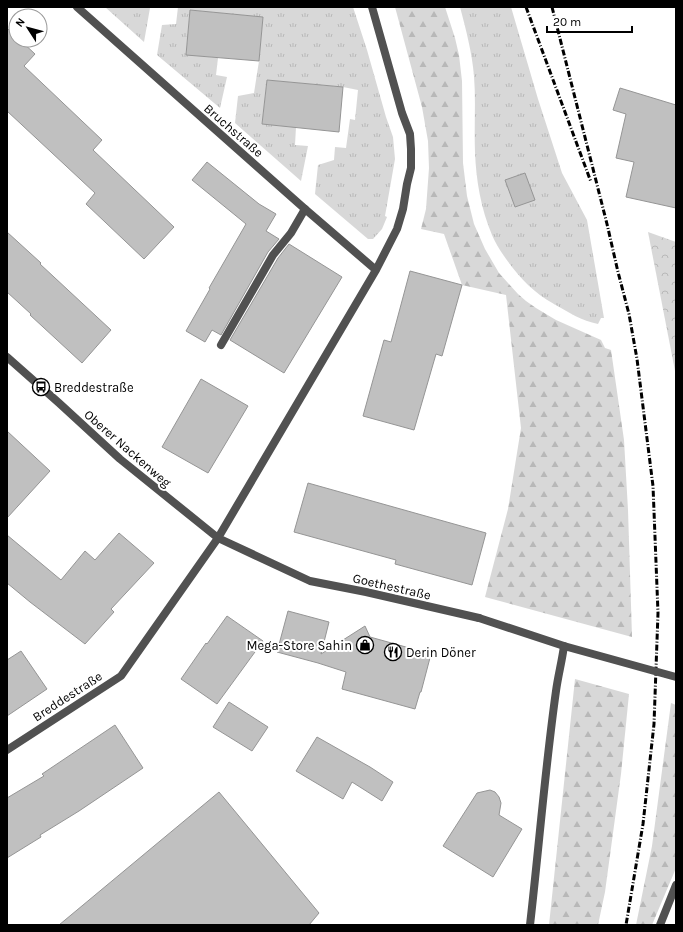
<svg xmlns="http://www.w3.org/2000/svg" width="683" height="932" font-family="Karla,sans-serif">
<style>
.grass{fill:url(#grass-tufts)}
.forest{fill:url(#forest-firs)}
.park{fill:url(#park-crowns)}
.building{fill:#c0c0c0;stroke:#959595}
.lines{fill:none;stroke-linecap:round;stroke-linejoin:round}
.service{stroke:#515151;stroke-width:8}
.minor{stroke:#515151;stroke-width:8}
.rail{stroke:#000;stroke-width:3;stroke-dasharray:6 2 1 2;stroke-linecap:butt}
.minor-bridge{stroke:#515151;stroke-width:8}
.labels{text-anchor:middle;stroke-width:4;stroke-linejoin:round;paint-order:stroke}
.street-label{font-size:13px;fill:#000;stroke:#fff}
.poi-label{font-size:13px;fill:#000;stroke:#fff;text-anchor:start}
</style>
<defs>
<pattern id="grass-tufts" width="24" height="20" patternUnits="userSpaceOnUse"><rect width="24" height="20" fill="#d8d8d8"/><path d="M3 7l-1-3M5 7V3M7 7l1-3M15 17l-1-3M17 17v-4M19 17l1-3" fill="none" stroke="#b8b8b8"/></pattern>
<pattern id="forest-firs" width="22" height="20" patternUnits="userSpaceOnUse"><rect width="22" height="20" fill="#d8d8d8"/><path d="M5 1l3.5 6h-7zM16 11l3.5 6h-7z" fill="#b8b8b8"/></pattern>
<pattern id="park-crowns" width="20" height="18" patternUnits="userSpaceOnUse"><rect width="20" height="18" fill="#d8d8d8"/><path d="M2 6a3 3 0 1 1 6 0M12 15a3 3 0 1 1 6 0" fill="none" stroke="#b8b8b8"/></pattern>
</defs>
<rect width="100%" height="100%" fill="#fff"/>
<path class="grass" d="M105 7 150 8 144 42Z
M178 7H353L367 50 386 117 393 137 395 159 385 216 387 217 382 229 373 239H368L315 194 318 165 334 160 335 147 346 148 350 119 355 120 358 90 343 87 267 80 262 124 296 127 295 145 308 146 301 181 235 123 238 96 254 93 259 61 263 17 190 10 186 54 218 58 216 75 227 77 220 108 157 55 162 25 176 24Z
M460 7H511L538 99 562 173 587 220 604 318H601L598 324C582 321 568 312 554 304 532 292 518 276 504 256 499 249 495 242 492 235 481 209 476 180 475 152 474 126 476 101 474 76 472 52 466 30 460 7Z"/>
<path class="forest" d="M395 7H445L455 38 459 55 462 81 463 163 467 196 474 224 485 249 499 273 518 294 526 301 536 308 556 320 601 340 605 348 611 350 624 440 628 510 632 637 485 597 508 509 521 428 506 295 462 285 444 234 421 229 426 209 429 168 428 141 422 107 412 70Z
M575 679 629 694 621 774 605 892 598 925H549Z
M671 703 676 705V868L652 925H636L652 846Z"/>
<path class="park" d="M648 232 676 242V376Z"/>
<path class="building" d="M190 10 263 17 259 61 186 55Z
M7 28 16 37V40H20L35 54 24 66 102 140 93 150 174 227 144 259 86 204 95 193 7 111Z
M267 80 343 87 339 132 262 124Z
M620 88 676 105V208L626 197 634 162 616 158 626 114 613 110Z
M207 162 259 204 276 214 266 231 279 239 268 252 221 335 212 330 205 342 186 331 210 289 209 288 246 224 192 180Z
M525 173 535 200 515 207 505 180Z
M7 232 41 263 40 264 111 330 82 363 30 315 31 314 7 292Z
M289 244 342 277 284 373 230 340 278 258Z
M410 271 462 285 442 356 436 354 414 430 363 416 384 340 391 342Z
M201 379 248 406 208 473 162 447Z
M7 431 50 471 7 518Z
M308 483 486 533 472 585 395 564 396 560 294 532Z
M119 533 154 563 111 609 114 612 85 644 30 602 7 583V535L61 580 85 551 95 560Z
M288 611 329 622 321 654 365 626 370 637 431 654 421 692H420L415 709 342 689 346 672 318 663 277 652Z
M227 616 263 641 217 704 181 679 206 643 207 644Z
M21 651 47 689 7 716V660Z
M229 702 268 727 252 751 213 727Z
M115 725 143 768 79 811 40 835 41 837 7 858V798L44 776 42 774Z
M317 737 370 767 393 782 382 801 352 782 343 799 296 771Z
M490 790 495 792 499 797 501 803 499 815 522 829 493 877 443 846 477 793Z
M219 792 319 913 309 925H59Z"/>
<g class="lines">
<path class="service" d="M221 345 273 255 291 233 305 209
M530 925C539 847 545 769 556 691 558 676 562 661 564 646"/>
<path class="minor" d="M77 7 305 209 376 270
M7 357 59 403 120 459 218 538 310 581 366 592 479 618
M7 750 121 676 218 538 376 270 397 229 403 209 407 184 411 168V149L410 134 402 113 372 7
M660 925 676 885"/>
<path class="rail" d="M526 7 591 182
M552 7 607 224 618 272 629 314 637 359 653 486 658 613 654 724 643 824 626 925"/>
<path class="minor-bridge" d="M479 618 564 646 676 677"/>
</g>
<defs>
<g id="bus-ring" transform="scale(0.9)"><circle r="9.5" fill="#fff" stroke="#000" stroke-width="1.5"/><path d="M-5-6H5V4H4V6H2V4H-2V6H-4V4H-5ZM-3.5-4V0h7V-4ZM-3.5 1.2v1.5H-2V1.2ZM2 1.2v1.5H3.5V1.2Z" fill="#000"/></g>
<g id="shop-ring" transform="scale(0.9)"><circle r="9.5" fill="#fff" stroke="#000" stroke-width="1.5"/><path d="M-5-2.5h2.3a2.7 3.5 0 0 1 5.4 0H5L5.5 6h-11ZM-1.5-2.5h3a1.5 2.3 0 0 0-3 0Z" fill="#000"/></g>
<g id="restaurant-ring" transform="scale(0.9)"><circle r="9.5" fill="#fff" stroke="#000" stroke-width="1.5"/><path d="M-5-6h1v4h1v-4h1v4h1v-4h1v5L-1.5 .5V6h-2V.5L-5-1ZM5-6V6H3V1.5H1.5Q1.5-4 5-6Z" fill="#000"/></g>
</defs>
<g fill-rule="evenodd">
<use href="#bus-ring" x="41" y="387"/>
<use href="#shop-ring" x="365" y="645"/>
<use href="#restaurant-ring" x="393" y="652"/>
</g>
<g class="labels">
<g class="street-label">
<text transform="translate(234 130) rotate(41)" y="5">Bruchstraße</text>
<text transform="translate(128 448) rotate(41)" y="5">Oberer Nackenweg</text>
<text transform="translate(392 586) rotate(13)" y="5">Goethestraße</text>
<text transform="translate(67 696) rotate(-33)" y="5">Breddestraße</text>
</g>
<g class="poi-label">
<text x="54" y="392">Breddestraße</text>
<text x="352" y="650" text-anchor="end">Mega-Store Sahin</text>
<text x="406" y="657">Derin Döner</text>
</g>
</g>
<rect width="683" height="932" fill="none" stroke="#000000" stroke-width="16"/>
<g transform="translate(28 28) rotate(306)"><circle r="19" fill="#ffffff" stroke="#999999"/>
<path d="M0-3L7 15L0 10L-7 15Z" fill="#000000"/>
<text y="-6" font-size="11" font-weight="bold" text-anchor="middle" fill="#000000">N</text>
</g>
<path d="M547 26v6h85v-6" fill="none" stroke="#000000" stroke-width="2"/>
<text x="553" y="26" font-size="12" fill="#000000" stroke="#ffffff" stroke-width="3" paint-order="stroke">20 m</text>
</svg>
